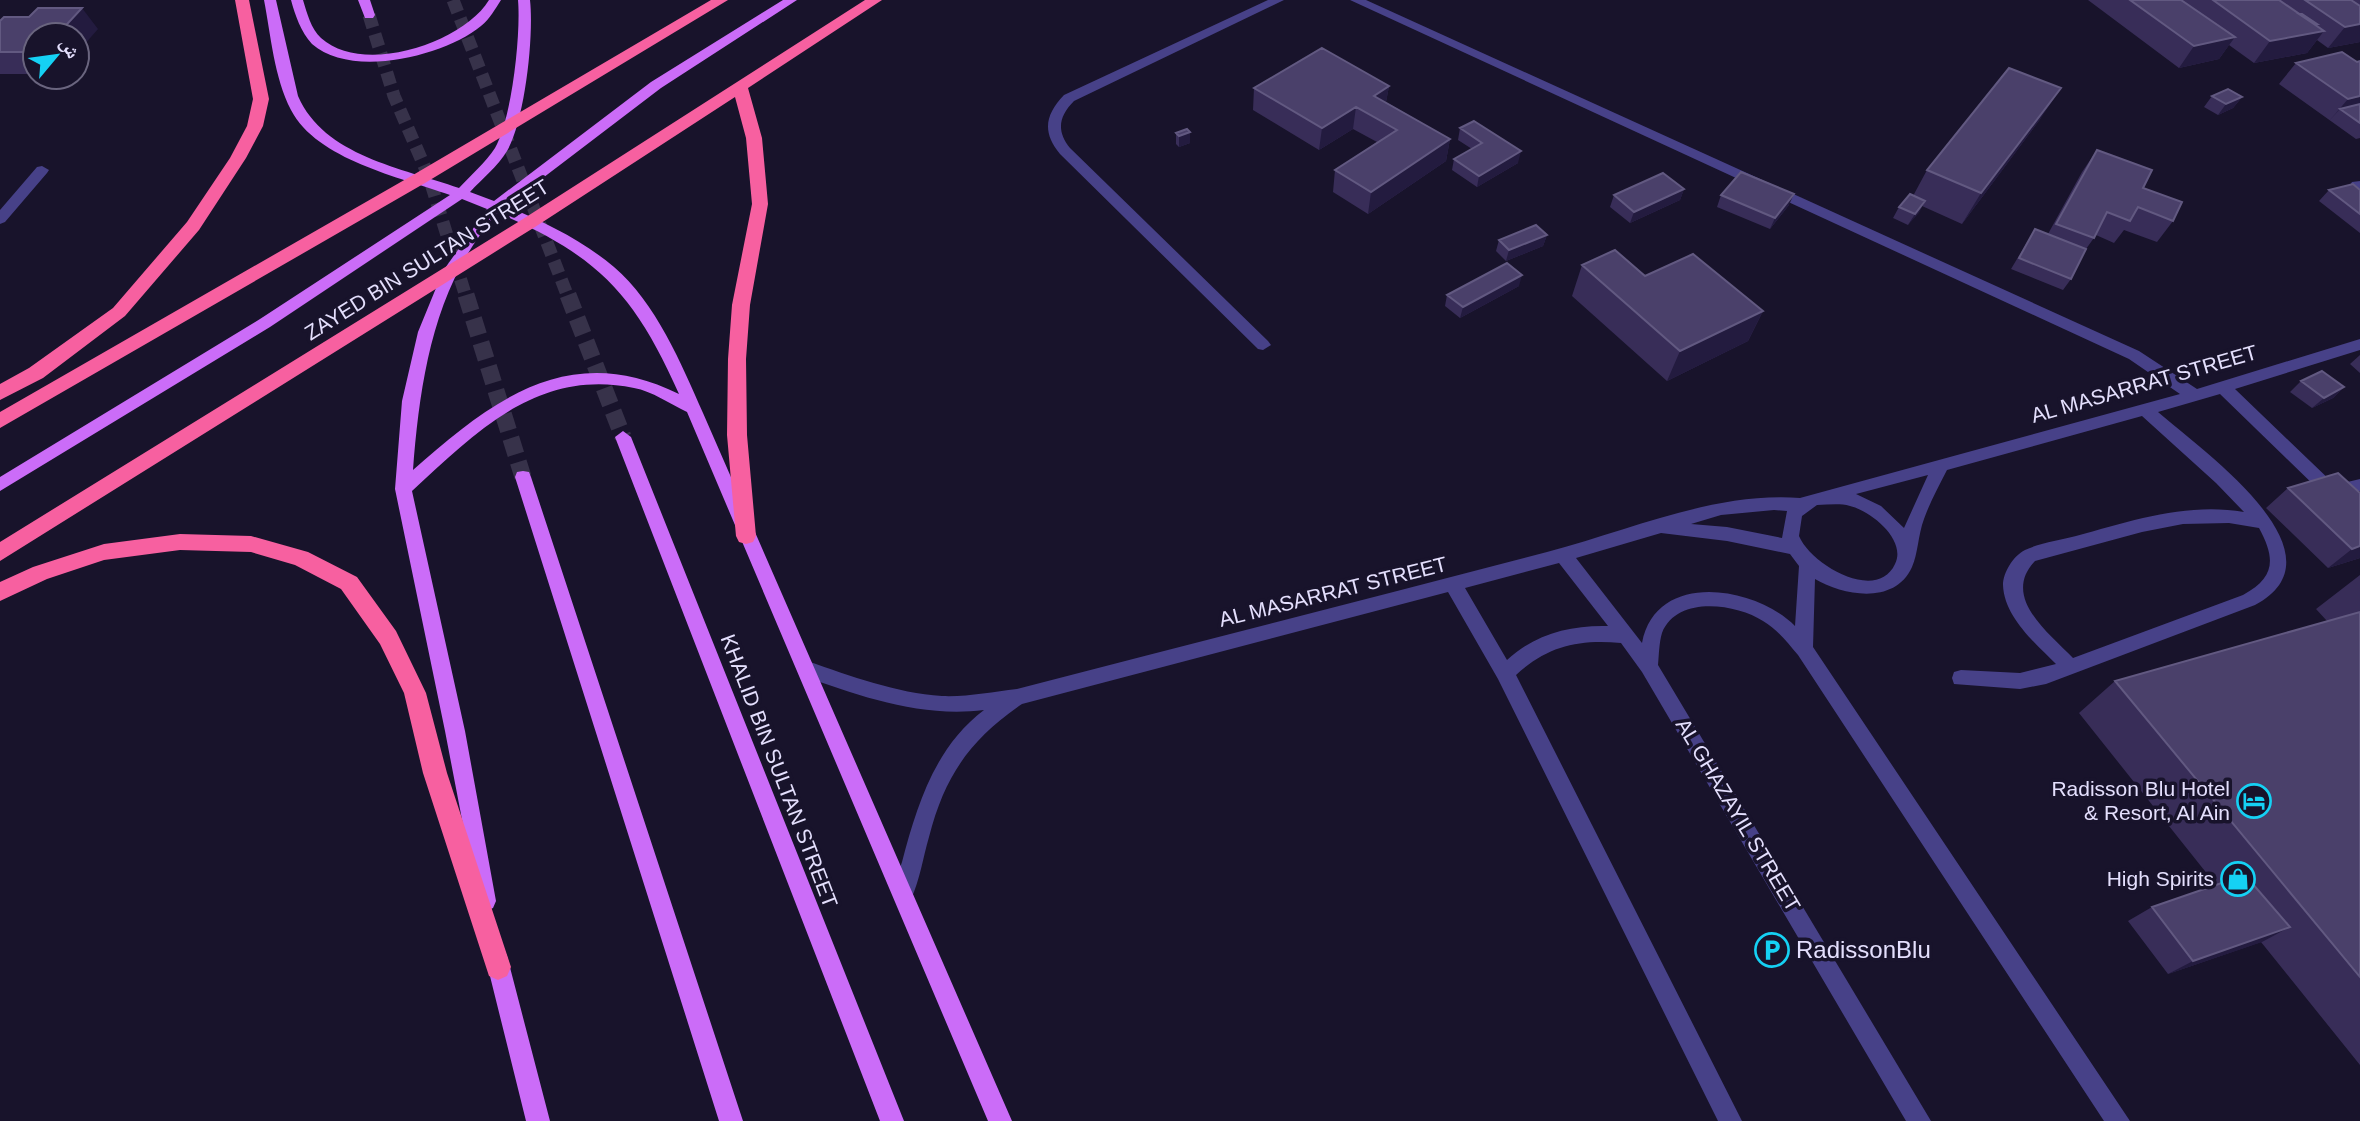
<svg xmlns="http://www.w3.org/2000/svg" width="2360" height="1121" font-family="Helvetica,'Noto Naskh Arabic',sans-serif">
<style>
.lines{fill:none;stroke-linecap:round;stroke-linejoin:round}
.major-tunnel-far1{stroke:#37324a;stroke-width:13;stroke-dasharray:13 7;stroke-linecap:butt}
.major-tunnel{stroke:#37324a;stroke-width:17;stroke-dasharray:17 8;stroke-linecap:butt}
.minor{fill:#474188;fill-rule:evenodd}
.major{fill:#cb6cf8;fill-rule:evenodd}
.highway{fill:#f760a0;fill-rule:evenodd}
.wall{fill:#382d58}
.shaded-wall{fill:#231b3f}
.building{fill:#4a406a;stroke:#625981;stroke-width:2}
.labels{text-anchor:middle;stroke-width:7;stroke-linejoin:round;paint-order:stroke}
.street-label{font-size:21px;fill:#e4dffd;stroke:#18132b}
.poi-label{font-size:21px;fill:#e4dffd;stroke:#18132b;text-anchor:end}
.near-poi-label{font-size:24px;fill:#e4dffd;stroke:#18132b;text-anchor:start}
</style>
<rect width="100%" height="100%" fill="#18132b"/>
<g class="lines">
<path class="major-tunnel-far1" d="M453 0 568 297
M369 15 394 96 429 177 466 297"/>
<path class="major-tunnel" d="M466 295 523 477
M568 295 623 437"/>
<path class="minor" d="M1268 0H1284L1074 101C1059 116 1056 131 1070 148L1268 341 1271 345 1263 350 1258 349 1060 154C1042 132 1045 115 1064 95Z
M1350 0H1366L2139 351 2197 389 2360 339V350L2235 389 2335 485 2360 479V491L2346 495 2360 508V526L2354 524 2220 394 2158 412C2199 448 2351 554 2255 605L2046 684 2020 689 1954 684 1952 678 1954 672 1961 670 2020 673 2056 664C2036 644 2004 617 2003 585 2003 573 2013 556 2025 550 2040 543 2060 540 2076 536 2131 521 2187 502 2244 512L2216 483 2142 416 1947 470C1939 486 1930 502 1924 519 1918 535 1918 554 1912 567 1895 605 1844 596 1815 579L1813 647 2130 1121H2104L1798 655C1787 642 1777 629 1763 621 1736 604 1677 595 1662 633 1659 643 1659 655 1658 665L1931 1121H1906L1642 672 1621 643C1579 639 1547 646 1516 675L1742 1121H1718L1498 679 1448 592 1022 704C970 740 945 775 929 837 923 857 920 880 911 899L904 902 897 899C892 888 898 874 902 862 917 805 935 747 984 710 920 718 860 696 800 675L798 669 800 663 807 661C851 676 896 693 942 696 967 697 992 692 1017 689 1194 643 1371 598 1547 552 1631 530 1713 492 1800 498L2180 394 2129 359ZM1928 475 1904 528 1881 506 1856 494ZM1817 505C1828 505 1839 503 1850 506 1871 511 1907 540 1895 564 1877 603 1811 565 1799 536L1802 516ZM1774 510 1787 511 1782 538 1727 527 1691 524 1721 515ZM2229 523 2259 528C2276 559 2275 578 2243 595L2073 658C2048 632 2001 597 2035 561L2142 532 2183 524ZM1661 533 1727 541 1790 554 1799 566 1795 626C1755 586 1656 570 1642 643L1576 558ZM1559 563 1608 626C1570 625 1535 634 1507 660L1465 588Z
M42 166 49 170 47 173 5 222 0 224V210L37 167Z
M2360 181V192L2350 185 2352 182Z"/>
<path class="major" d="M264 0H276L298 96C324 156 402 168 459 188 470 176 486 162 495 148 512 118 521 34 518 0H530C534 36 525 120 507 151 498 166 482 179 470 192L494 201 651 82 783 0H797L661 88 506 206C544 222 582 240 614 267 656 303 681 363 703 413L1012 1121H988L687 412C670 404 652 391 634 388 538 368 476 432 412 491L465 731 496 901 493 908 486 911 479 908 445 731 395 489 402 401 418 332 443 271 487 209 462 199 270 327 0 491V477L260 319 450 195C400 177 317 160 291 110 274 77 271 36 264 0ZM498 213C599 256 635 295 679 394 570 340 493 399 413 470 420 380 434 283 498 213Z
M291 0H303C307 13 311 29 321 38 363 76 463 43 489 0H501C495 9 490 19 481 26 445 56 351 79 312 44 301 32 295 15 291 0Z
M358 0H370L375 15 373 18H365Z
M623 431 631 437 904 1121H880L615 437Z
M523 471 529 472 531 477 743 1121H719L515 477 517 472Z
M496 945 504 949 507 956 550 1121H526L485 956 488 949Z"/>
<path class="highway" d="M235 0H249L269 99 263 126 246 158 199 230 125 316 43 378 0 400V384L29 368 113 308 187 222 230 158 247 126 253 99Z
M711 0H728L425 183 0 428V412L413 175Z
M865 0H882L748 88 762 138 768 204 750 305 746 359 747 435 756 536 753 542 746 544 739 542 736 536 727 435 728 359 732 305 752 204 746 138 735 97 535 227 0 561V542L523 219Z
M180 534 251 536 308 552 357 577 396 631 426 693 447 773 511 967 507 976 498 980 489 976 423 773 404 693 380 644 341 589 295 565 251 552 180 550 104 560 47 579 0 601V582L33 567 104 544Z"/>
</g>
<path class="wall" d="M2088 0H2360V42L2328 48 2317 40 2307 53 2254 63 2229 45 2219 59 2179 68Z
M0 21 98 29 35 35V74H0Z
M2360 61V138L2356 139 2279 84 2296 63Z
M1389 86 1386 102 1450 139 1446 161 1368 214 1333 192 1335 170 1377 142 1353 129 1319 150 1253 110 1254 88Z
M2212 96 2242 97 2233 108 2218 115 2204 107Z
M2041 118 1962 224 1922 206 1908 225 1893 218 1899 207 1913 196 1927 170Z
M1460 128 1518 163 1477 187 1452 170 1454 159 1472 149 1458 140Z
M1176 133 1190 143 1179 147 1176 144Z
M2097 150 2143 188 2173 221 2157 242 2124 230 2114 243 2096 235 2086 249 2071 279 2063 290 2011 269 2035 229 2048 234 2082 172Z
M1684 189 1680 200 1630 223 1610 207 1614 195Z
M2329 190H2360V233L2319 201Z
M1721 195 1789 205 1770 229 1717 207Z
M1547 235 1543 246 1506 261 1496 251 1499 240Z
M1582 265 1645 276 1763 311 1748 341 1667 381 1572 296Z
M1519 286 1460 318 1445 306 1447 295Z
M2360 355V373L2350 364Z
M2301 381 2344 387 2333 398 2312 408 2290 392Z
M2288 488 2360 493V558L2328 568 2266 508Z
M2360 575V1065L2261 942 2168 974 2128 921 2152 907 2216 885 2079 713 2115 681 2327 621 2316 609Z"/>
<path class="shaded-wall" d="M82 8 98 29 77 53V35H57Z
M2317 24 2309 34 2324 31 2307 53 2254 63 2270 41 2298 28Z
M2360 24V42L2328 48 2345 27Z
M2235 37 2219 59 2179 68 2194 46Z
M1389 86 1385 108 1371 117 1374 96Z
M2061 88 2041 118 1962 224 1981 193Z
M2360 96V113L2340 109 2330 120 2348 99Z
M2242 97 2233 108 2218 115 2226 104Z
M1356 107 1353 129 1319 150 1322 128Z
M1190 132V143L1179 147V136Z
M1450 139 1446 161 1368 214 1371 192Z
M1521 151 1518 163 1477 187 1479 176Z
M1684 189 1680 200 1630 223 1634 212Z
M1794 194 1789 205 1770 229 1775 218Z
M1925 201 1919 213 1908 225 1915 214Z
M1547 235 1543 246 1506 261 1509 250Z
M1522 275 1519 286 1460 318 1463 307Z
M1763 311 1748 341 1667 381 1680 351Z
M2344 387 2333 398 2312 408 2324 398Z
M2360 546V558L2328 568 2352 549Z
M2290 927 2262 942 2168 974 2193 961Z"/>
<path class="building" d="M2130 0H2181L2235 37 2194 46Z
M2213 0H2279L2324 31 2270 41Z
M2305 0H2351L2360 6V24L2345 27Z
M38 8H82L57 35H35V52H0V21L4 17H29Z
M2299 14H2302L2317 24H2314Z
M1322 48 1389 86 1374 96 1450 139 1371 192 1335 170 1397 130 1356 107 1322 128 1254 88Z
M2342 52 2357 62 2360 61V96L2348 99 2296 63Z
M2009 68 2061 88 1981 193 1927 170Z
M2228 89 2242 97 2226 104 2212 96Z
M2360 104V123L2340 109Z
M1474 121 1521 151 1479 176 1454 159 1482 143 1460 128Z
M1187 129 1190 132 1179 136 1176 133Z
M2097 150 2152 170 2143 188 2182 202 2173 221 2138 207 2130 221 2107 212 2094 238 2056 224Z
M1741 172 1794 194 1775 218 1721 195Z
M1663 173 1684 189 1634 212 1614 195Z
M2353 184 2360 190V214L2329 190Z
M1910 194 1925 201 1915 214 1899 207Z
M1536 225 1547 235 1509 250 1499 240Z
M2035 229 2086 249 2071 279 2019 258Z
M1615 250 1645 276 1693 254 1763 311 1680 351 1582 265Z
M1507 263 1522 275 1463 307 1447 295Z
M2322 371 2344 387 2324 398 2301 381Z
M2338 473 2360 493V546L2352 549 2288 488Z
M2360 612V977L2115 681Z
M2245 875 2290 927 2193 961 2152 907Z"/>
<defs>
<g id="hotel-ring" transform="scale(1.75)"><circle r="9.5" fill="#18132b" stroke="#15d1f4" stroke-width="1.5"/><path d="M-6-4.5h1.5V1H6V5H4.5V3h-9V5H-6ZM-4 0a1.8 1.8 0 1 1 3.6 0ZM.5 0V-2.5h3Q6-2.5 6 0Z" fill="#15d1f4"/></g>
<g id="shop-ring" transform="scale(1.75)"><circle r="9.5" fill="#18132b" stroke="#15d1f4" stroke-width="1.5"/><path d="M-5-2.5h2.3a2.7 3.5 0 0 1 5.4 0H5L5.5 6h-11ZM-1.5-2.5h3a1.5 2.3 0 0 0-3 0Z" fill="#15d1f4"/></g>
<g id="parking-ring" transform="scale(1.75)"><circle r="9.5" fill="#18132b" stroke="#15d1f4" stroke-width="1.5"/><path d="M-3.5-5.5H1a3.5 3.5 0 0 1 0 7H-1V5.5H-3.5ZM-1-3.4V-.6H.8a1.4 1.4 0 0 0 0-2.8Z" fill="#15d1f4"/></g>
</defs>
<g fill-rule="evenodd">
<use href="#hotel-ring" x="2254" y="801"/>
<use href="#shop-ring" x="2238" y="879"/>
<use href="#parking-ring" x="1772" y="950"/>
</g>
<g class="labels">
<g class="street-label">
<text transform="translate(427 260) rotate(-32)" y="7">ZAYED BIN SULTAN STREET</text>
<text transform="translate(2144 384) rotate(-16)" y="7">AL MASARRAT STREET</text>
<text transform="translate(1333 592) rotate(-14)" y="7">AL MASARRAT STREET</text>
<text transform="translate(779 771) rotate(69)" y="7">KHALID BIN SULTAN STREET</text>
<text transform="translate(1738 815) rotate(59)" y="7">AL GHAZAYIL STREET</text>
</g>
<g class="poi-label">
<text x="2230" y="796">Radisson Blu Hotel<tspan x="2230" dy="24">&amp; Resort, Al Ain</tspan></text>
<text x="2214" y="886">High Spirits</text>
</g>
<g class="near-poi-label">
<text x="1796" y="958">RadissonBlu</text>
</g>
</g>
<g transform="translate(56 56) rotate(61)"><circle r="33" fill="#18132b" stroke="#6a657f" stroke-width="2"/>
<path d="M0-5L12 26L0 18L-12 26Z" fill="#15d1f4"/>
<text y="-10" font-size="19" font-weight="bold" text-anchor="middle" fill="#e4dffd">ش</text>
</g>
</svg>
